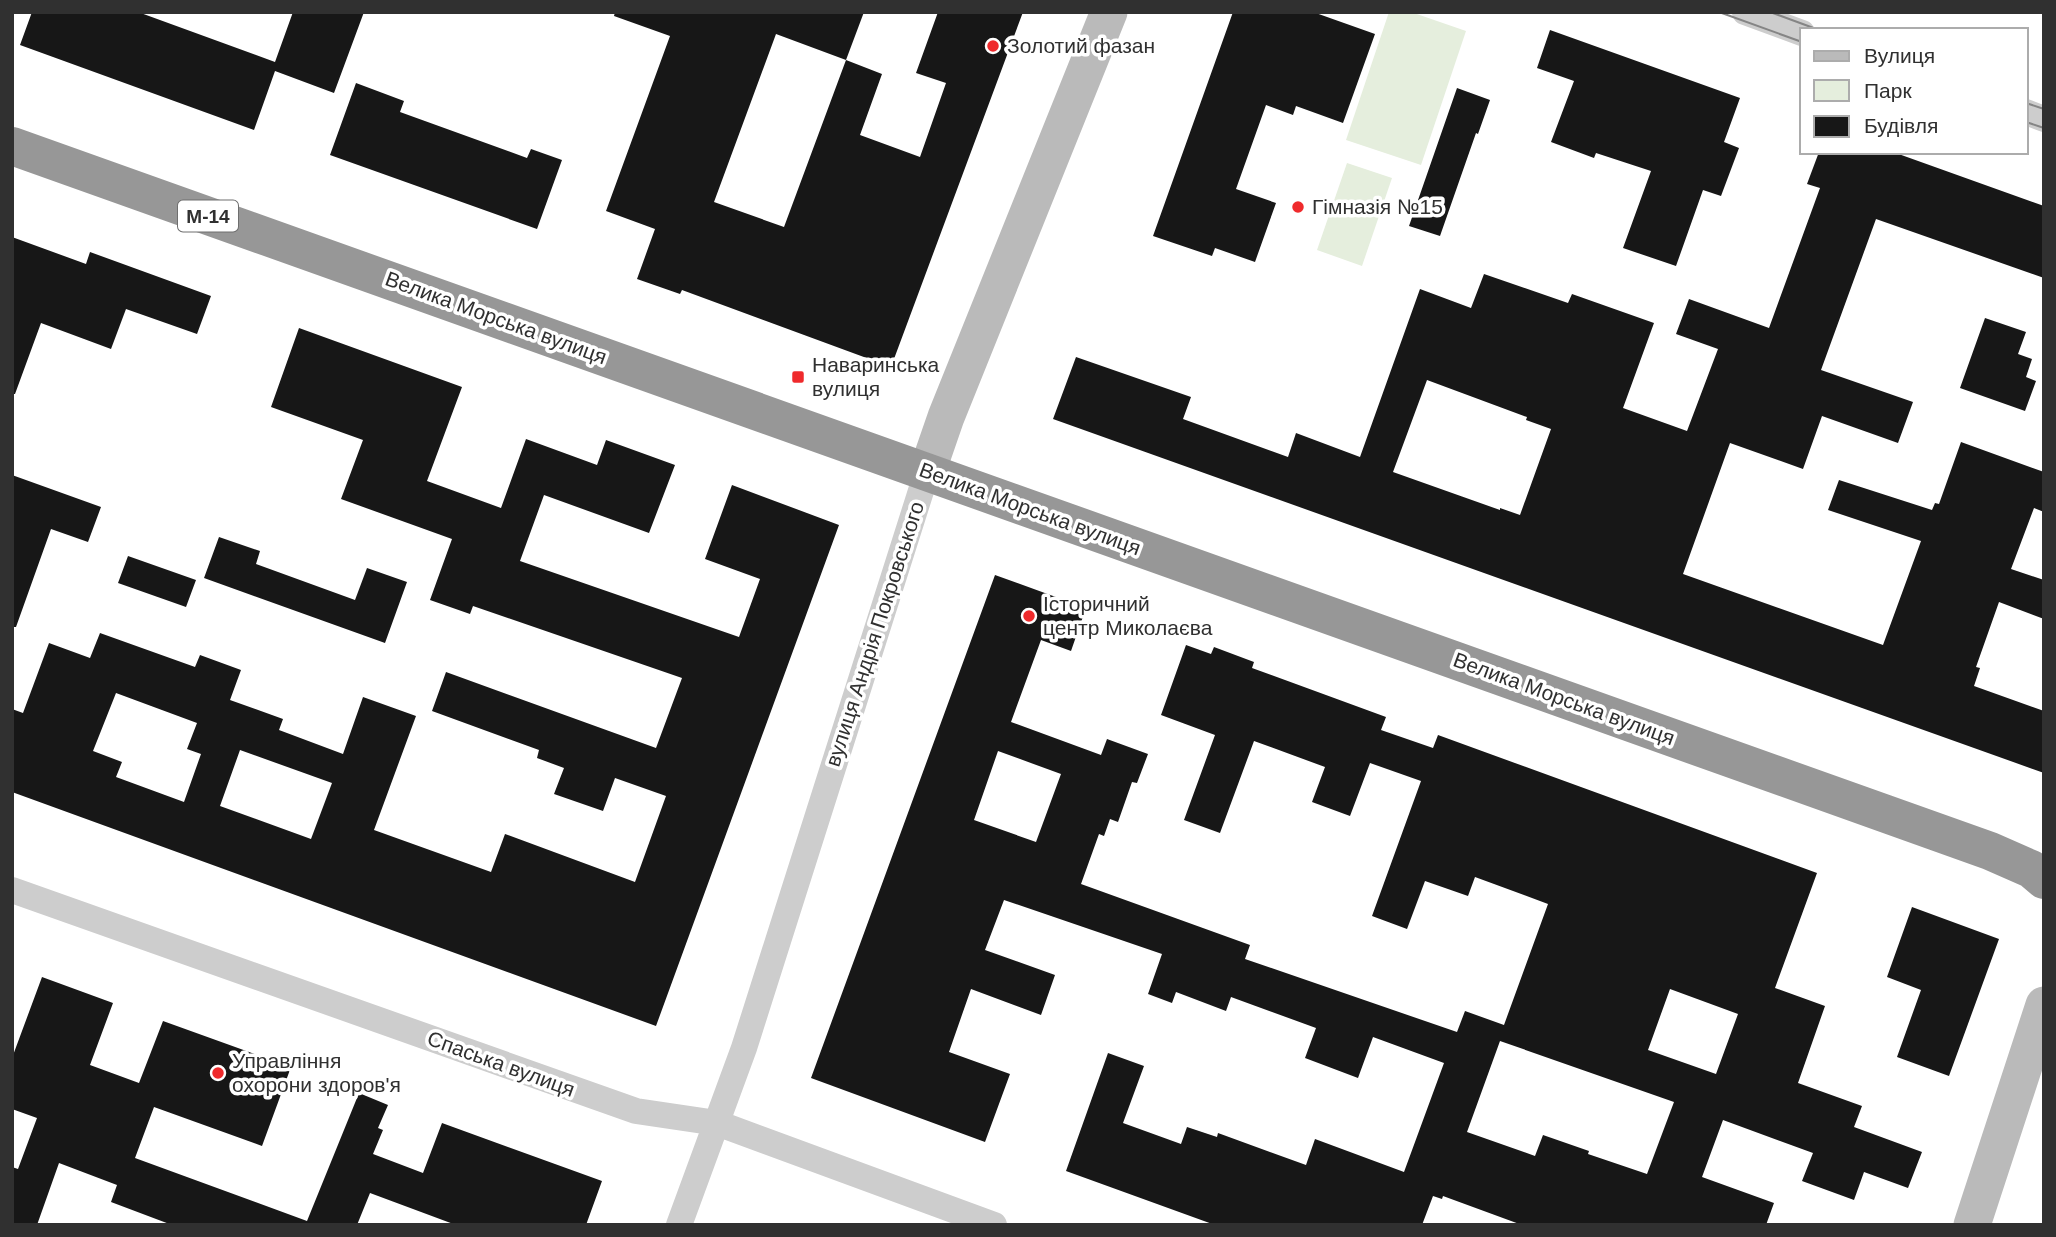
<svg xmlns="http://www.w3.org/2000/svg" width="2056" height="1237" font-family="Arial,sans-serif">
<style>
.green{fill:#e5eedd}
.building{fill:#171717;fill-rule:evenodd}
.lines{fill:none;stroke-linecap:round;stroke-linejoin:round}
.street{stroke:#cdcdcd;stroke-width:26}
.secondary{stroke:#bababa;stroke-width:37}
.highway{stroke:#979797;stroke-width:38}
.tram{stroke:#858585;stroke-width:2}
.poi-dot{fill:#ef2a2c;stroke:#fff;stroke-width:2.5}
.labels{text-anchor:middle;stroke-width:7;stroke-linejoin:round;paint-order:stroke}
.shield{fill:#fff;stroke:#6e6e6e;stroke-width:2}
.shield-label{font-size:19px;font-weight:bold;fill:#303030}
.poi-label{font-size:21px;fill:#303030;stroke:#fff;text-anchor:start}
.street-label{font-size:21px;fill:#303030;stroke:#fff}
</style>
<rect width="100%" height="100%" fill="#fff"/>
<path class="green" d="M1389 12H1411L1466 31 1421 165 1346 140Z
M1347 163 1392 178 1362 266 1317 250Z"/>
<path class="building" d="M32 12H138L275 62 293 12H364L334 93 275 71 254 130 20 45Z
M615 12H864L846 60 882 74 860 135 920 157 946 83 916 73 938 12H1023L891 367 682 290 680 294 637 279 655 229 606 211 670 36 614 16ZM776 34 846 60 784 227 714 202Z
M1233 12H1313L1375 34 1343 123 1296 106 1293 115 1266 105 1236 189 1276 203 1255 262 1215 248 1212 256 1153 236Z
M1550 30 1740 98 1724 142 1739 148 1721 196 1703 190 1676 266 1623 248 1651 171 1596 153 1594 158 1551 142 1574 81 1537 68Z
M356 83 404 101 400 112 527 158 531 149 562 160 537 229 330 155Z
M1457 88 1490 100 1478 134 1476 133 1440 236 1409 226Z
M1819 152H1893L2044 206V278L1876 219 1821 370 1913 402 1898 443 1822 416 1803 469 1730 443 1683 574 1883 645 1921 541 1828 510 1839 480 1932 510 1935 503 1939 504 1961 442 2044 472V512L2034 508 2011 569 2044 580V619L1999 602 1976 667 1980 668 1974 686 2044 711V773L1053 419 1076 357 1191 397 1183 419 1288 457 1296 433 1360 457 1420 289 1471 308 1484 274 1568 303 1572 294 1654 323 1623 408 1687 431 1718 349 1676 334 1689 299 1769 328 1820 188 1807 184ZM1427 380 1527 417 1526 420 1551 429 1520 515 1500 508V510L1393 472Z
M12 237 86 264 90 252 211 296 197 334 126 309 111 349 41 323 15 394H12Z
M1985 318 2026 332 2018 354 2032 359 2026 377 2036 381 2025 411 1960 388Z
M299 328 462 387 427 481 501 508 526 439 597 465 606 440 675 465 649 533 544 495 520 561 739 637 760 579 705 559 732 485 839 525 656 1026 12 792V709L23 713 49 643 90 658 100 633 195 667 200 655 241 670 230 700 283 719 279 730 343 754 363 697 416 716 374 830 491 872 505 834 635 882 666 796 615 778 603 811 554 794 564 768 537 758 539 750 432 711 446 672 656 748 682 678 473 606 470 614 430 600 452 539 341 499 363 440 271 407ZM116 693 197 723 187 749 201 754 184 802 116 777 122 762 93 751ZM240 750 332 783 311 839 220 806Z
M12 475 101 507 88 542 51 529 16 627H12Z
M219 537 260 551 256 564 355 600 367 568 407 582 385 643 204 578Z
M128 556 196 580 186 607 118 583Z
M995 575 1086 608 1071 651 1041 640 1011 722 1101 755 1107 739 1148 754 1137 783 1132 782 1118 822 1110 819 1104 836 1099 834 1081 884 1250 945 1245 959 1457 1032 1465 1011 1504 1025 1548 904 1475 877 1468 896 1425 881 1407 929 1372 916 1421 781 1370 763 1350 816 1312 802 1325 767 1254 741 1220 833 1184 820 1215 735 1161 715 1186 645 1211 654 1214 647 1254 662 1252 668 1386 717 1381 730 1433 748 1438 735 1817 873 1775 988 1825 1006 1798 1083 1862 1106 1854 1127 1922 1152 1908 1188 1864 1172 1854 1200 1802 1181 1813 1153 1723 1120 1702 1177 1774 1203 1766 1225H1522L1443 1196 1442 1199 1433 1196 1422 1225H1215L1066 1171 1108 1053 1144 1066 1123 1123 1181 1144 1187 1127 1217 1137 1218 1133 1306 1165 1315 1139 1404 1172 1444 1063 1373 1037 1358 1078 1305 1058 1316 1028 1231 997 1226 1011 1176 992 1172 1003 1148 994 1162 954 1004 900 985 950 1055 975 1041 1015 971 989 949 1052 1010 1074 985 1142 811 1078ZM998 751 1061 774 1036 842 974 820ZM1670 989 1738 1014 1716 1074 1648 1050ZM1500 1041 1674 1102 1647 1174 1588 1154 1589 1151 1543 1135 1535 1156 1467 1132Z
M1912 907 1999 939 1949 1076 1897 1057 1921 990 1887 977Z
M42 977 113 1003 90 1065 139 1083 163 1021 291 1067 262 1146 154 1107 135 1158 307 1221 359 1093 388 1105 378 1128 383 1130 373 1154 423 1173 442 1123 602 1181 586 1225H456L370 1193 357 1225H172L111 1202 117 1185 59 1163 37 1225H12V1167L18 1169 37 1118 12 1109V1058Z"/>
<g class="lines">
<path class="street" d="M1745 12 1802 33
M2026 112 2044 119
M12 890 636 1111 717 1123 994 1225
M679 1225 744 1048 927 472"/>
<path class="secondary" d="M927 472 946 417 1109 12
M1972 1225 2044 1005"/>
<path class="highway" d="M12 146 1990 851 2031 869 2044 880"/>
<path class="tram" d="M1719 12 1802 42
M1770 12 1819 30
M2026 103 2044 109
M2026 122 2044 128"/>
</g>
<g class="poi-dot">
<circle cx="993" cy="46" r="7"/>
<circle cx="1298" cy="207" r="7"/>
<rect x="791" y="370" width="14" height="14" rx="3.5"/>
<circle cx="1029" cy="616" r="7"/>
<circle cx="218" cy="1073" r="7"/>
</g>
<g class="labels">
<rect class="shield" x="178" y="200.5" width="60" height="31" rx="5"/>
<g class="shield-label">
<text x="208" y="223">М-14</text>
</g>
<g class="poi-label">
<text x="1007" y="53">Золотий фазан</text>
<text x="1312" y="214">Гімназія №15</text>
<text x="812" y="372">Наваринська<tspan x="812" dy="24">вулиця</tspan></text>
<text x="1043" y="611">Історичний<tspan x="1043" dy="24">центр Миколаєва</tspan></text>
<text x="232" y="1068">Управління<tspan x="232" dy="24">охорони здоров'я</tspan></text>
</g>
<g class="street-label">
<text transform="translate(496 318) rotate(20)" y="7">Велика Морська вулиця</text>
<text transform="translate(1030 509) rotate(20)" y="7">Велика Морська вулиця</text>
<text transform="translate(875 634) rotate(-72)" y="7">вулиця Андрія Покровського</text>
<text transform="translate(1564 699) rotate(20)" y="7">Велика Морська вулиця</text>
<text transform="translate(501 1064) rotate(20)" y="7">Спаська вулиця</text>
</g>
</g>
<rect width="2056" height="1237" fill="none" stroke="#303030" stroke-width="28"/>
<rect x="1800" y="28" width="228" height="126" fill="#ffffff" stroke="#acacac" stroke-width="2"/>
<rect x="1814" y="51" width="35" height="10" fill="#bababa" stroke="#acacac" stroke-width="2"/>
<text x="1864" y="63" font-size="21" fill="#303030">Вулиця</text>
<rect x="1814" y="80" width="35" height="21" fill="#e5eedd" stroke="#acacac" stroke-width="2"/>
<text x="1864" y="98" font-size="21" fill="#303030">Парк</text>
<rect x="1814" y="116" width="35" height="21" fill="#171717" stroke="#acacac" stroke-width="2"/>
<text x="1864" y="133" font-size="21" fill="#303030">Будівля</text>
</svg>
